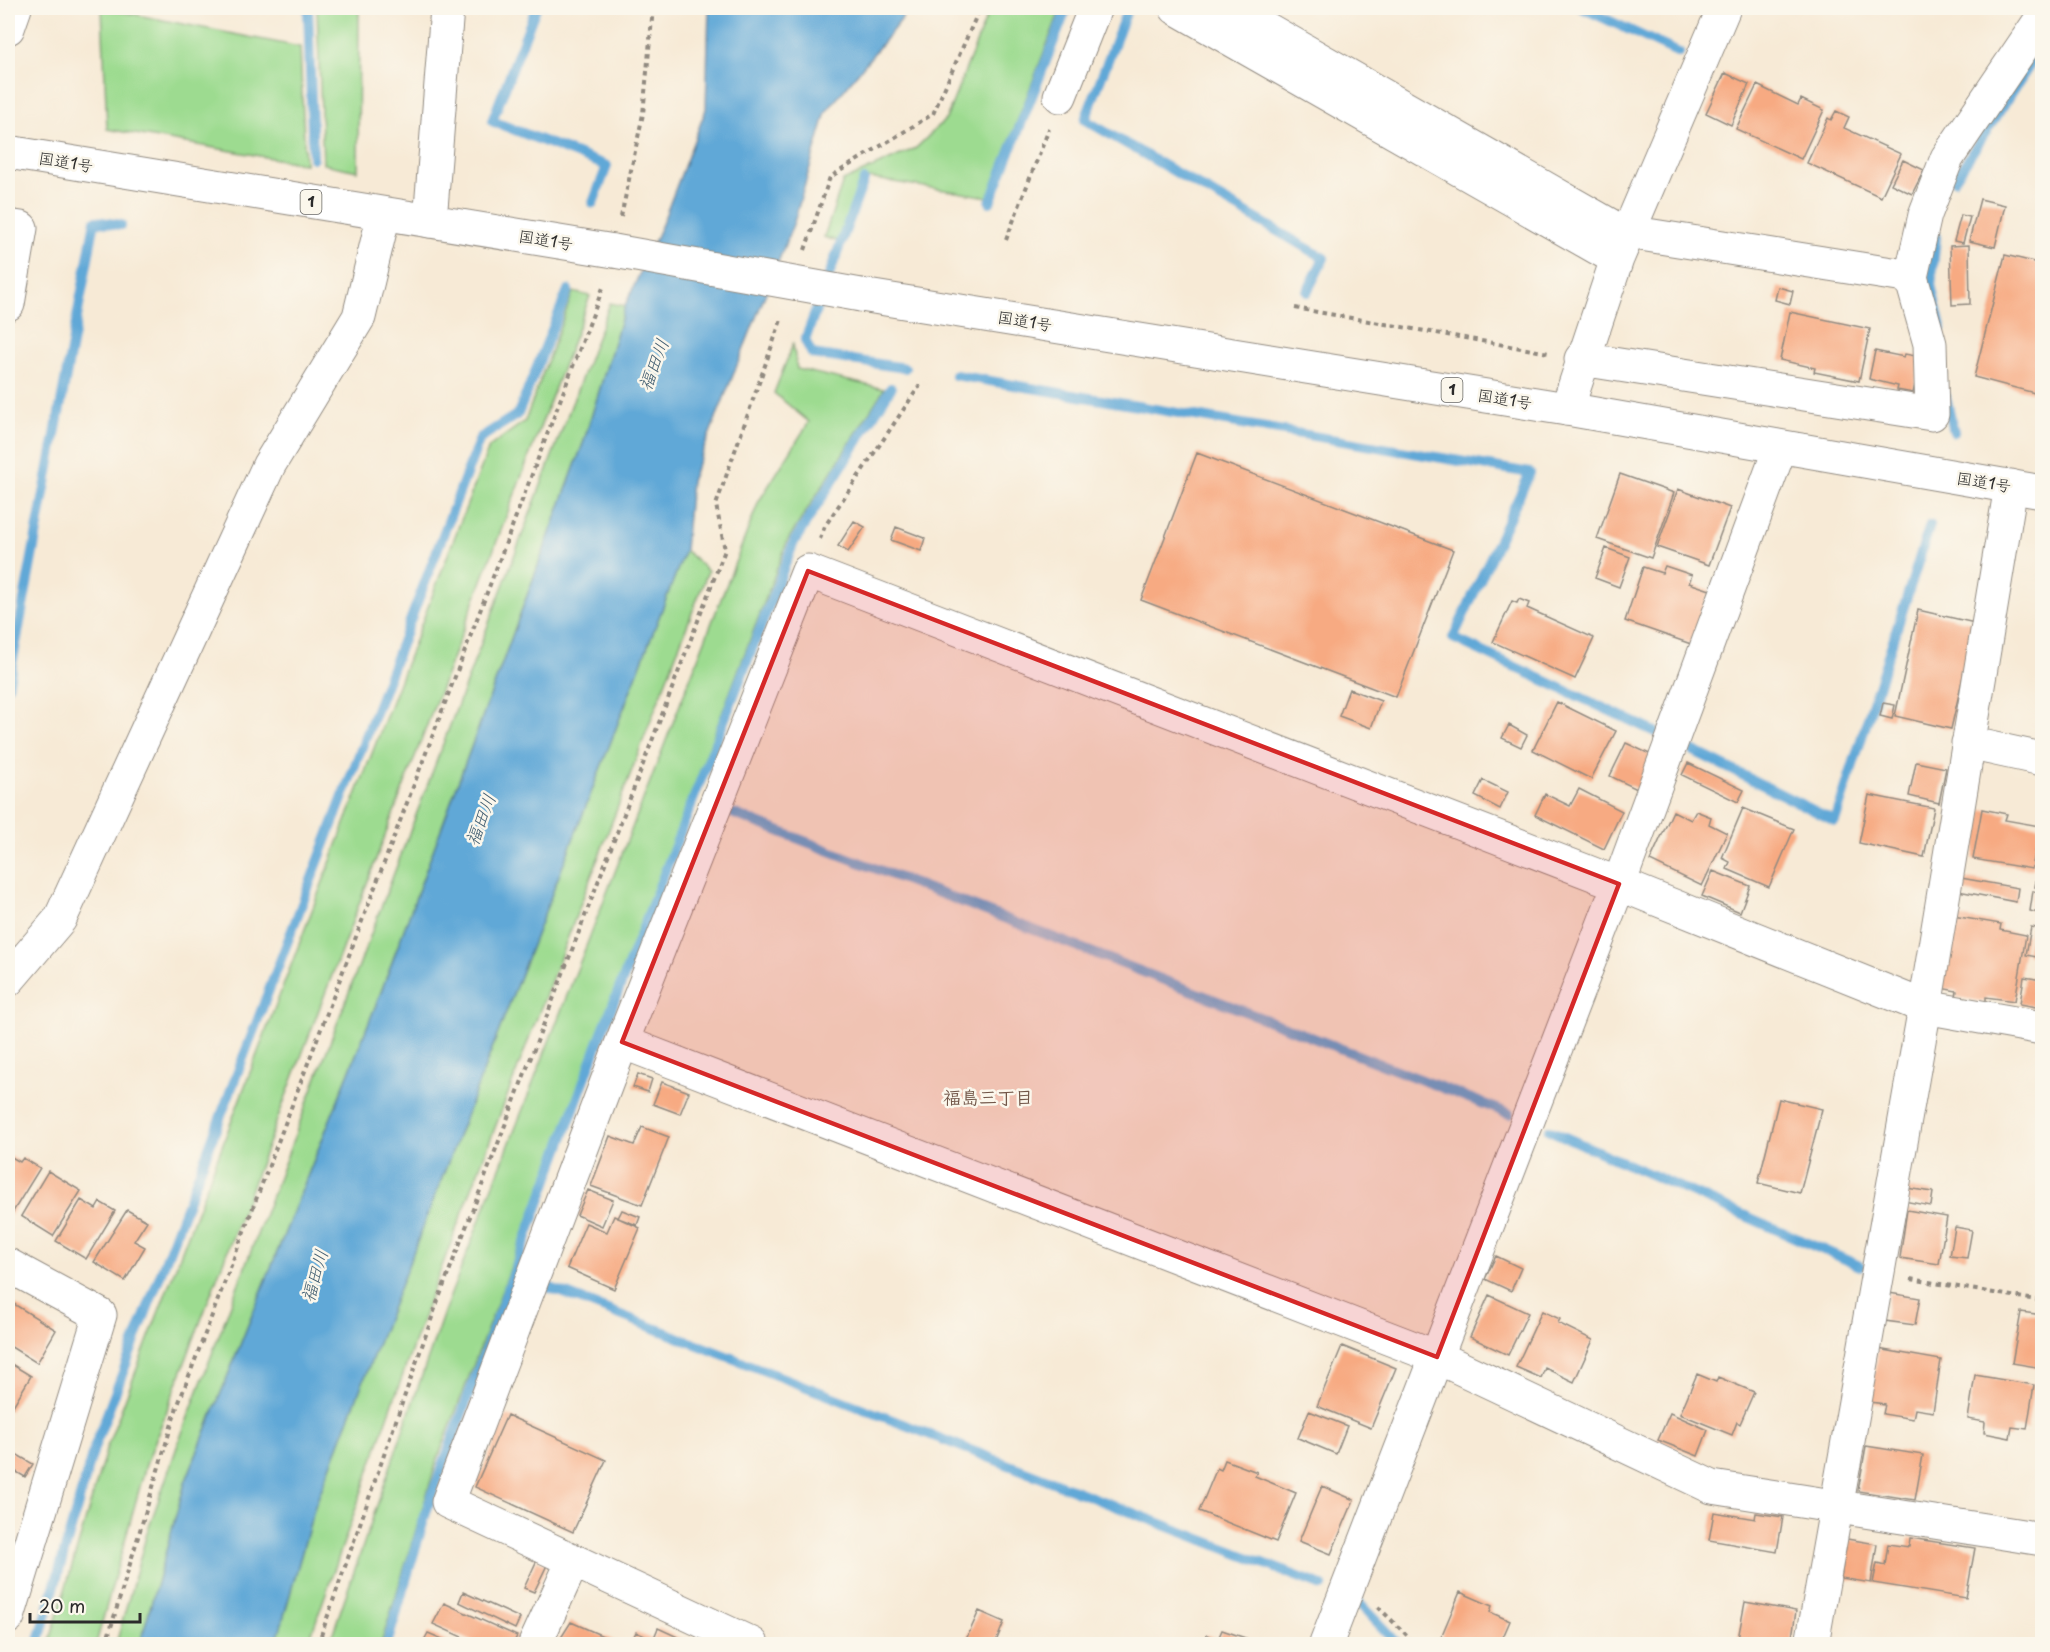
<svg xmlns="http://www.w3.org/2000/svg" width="2050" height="1652" font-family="'Playpen Sans','Klee One',sans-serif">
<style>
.green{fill:#9ddb90;stroke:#64835e;stroke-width:1.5}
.water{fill:#60a8d7;stroke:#466a81;stroke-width:1.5}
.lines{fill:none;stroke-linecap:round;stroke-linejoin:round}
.stream{stroke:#60a8d7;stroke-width:10}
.building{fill:#f7aa82}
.minor-casing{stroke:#918a80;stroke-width:35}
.highway-casing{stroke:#918a80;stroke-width:35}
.path{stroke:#918a80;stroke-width:4;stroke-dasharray:4.5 4.5;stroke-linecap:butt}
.minor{stroke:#fff;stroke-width:33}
.highway{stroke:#fff;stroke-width:33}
.highway-bridge-casing{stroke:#918a80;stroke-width:35;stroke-linecap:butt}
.highway-bridge{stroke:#fff;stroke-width:33}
.marked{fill:#d62828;fill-opacity:0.2;stroke:#d62828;stroke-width:4.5;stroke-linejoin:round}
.labels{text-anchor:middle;stroke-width:5;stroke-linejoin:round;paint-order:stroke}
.shield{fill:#fbf7ec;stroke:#696865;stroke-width:1.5}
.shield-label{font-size:15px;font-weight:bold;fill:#2b2b2b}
.street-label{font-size:16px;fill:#2b2b2b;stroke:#fbf7ec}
.water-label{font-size:18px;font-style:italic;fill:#405d70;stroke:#fbf7ec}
.neighbourhood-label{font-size:18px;font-weight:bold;fill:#725749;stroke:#fbf7ec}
</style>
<rect width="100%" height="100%" fill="#fbf7ec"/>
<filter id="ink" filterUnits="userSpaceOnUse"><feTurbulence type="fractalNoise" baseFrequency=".0167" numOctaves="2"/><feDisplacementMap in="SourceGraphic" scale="12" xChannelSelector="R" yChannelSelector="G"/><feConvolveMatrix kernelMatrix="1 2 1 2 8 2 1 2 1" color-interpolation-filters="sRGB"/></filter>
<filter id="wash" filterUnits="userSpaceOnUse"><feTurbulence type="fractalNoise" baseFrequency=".008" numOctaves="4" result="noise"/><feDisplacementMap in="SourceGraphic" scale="24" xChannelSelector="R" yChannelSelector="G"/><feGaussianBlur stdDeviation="1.35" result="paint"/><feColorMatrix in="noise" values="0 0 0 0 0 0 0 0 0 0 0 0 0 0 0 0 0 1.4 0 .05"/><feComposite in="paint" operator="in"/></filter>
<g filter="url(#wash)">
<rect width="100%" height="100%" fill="#f7ead6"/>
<path class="green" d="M102 8 300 47 305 164 107 129Z
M317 8H359L358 171 323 164Z
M990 8H1061L988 197 862 177 837 241 824 237 843 181 916 148 946 119Z
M573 292 590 296 146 1465 96 1644H49L107 1447 489 447 525 421Z
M610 303 625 306 584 441 381 992 185 1483 140 1644H116L147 1533 179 1441Z
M793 344 797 369 884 389 788 540 437 1461 381 1644H329L444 1312 759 501 809 422 774 393Z
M685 550 708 571 431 1295 308 1644H276L315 1506Z"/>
<path class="water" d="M709 8H906L901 20 826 112 794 222 691 481 685 550 315 1506 276 1644H140L185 1483 381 992 584 441 625 306 662 224 706 109Z"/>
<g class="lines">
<path class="stream" d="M308 8 313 158
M536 8 492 121 607 166 593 203
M1128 8 1085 120 1324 258 1307 292
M1210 8 1226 17
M1582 8 1679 53
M864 180 805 340 812 354 905 368
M1954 180 2038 53
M990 202 1067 8
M1936 237 1931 285 1941 328
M955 375 1530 473 1453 638 1655 732
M1946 397 1954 432
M8 686 95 221 121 225
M1694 751 1835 821 1930 525
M732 813 1510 1114
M1549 1130 1860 1266
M548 1287 1322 1586
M1355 1599 1398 1644
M38 1644 94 1448 480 438 518 414 568 290
M387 1644 428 1506 601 1035 794 542 891 388"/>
</g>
<g id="blocks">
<path class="building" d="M1725 73 1749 84 1731 125 1706 113Z
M1757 85 1798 105 1801 99 1824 110 1801 159 1736 129Z
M1836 111 1849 117 1844 128 1901 154 1881 197 1807 163 1828 118 1831 120Z
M1903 160 1924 170 1912 194 1891 184Z
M1980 199 2005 205 1995 247 1969 241Z
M1961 215 1970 217 1963 243 1954 241Z
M1969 245 1970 304 1952 305 1950 246Z
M2005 255 2042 264V395L1974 377Z
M1778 287 1793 291 1790 304 1775 300Z
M1790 312 1870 329 1859 381 1814 372 1815 368 1780 360Z
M1875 351 1904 357 1905 354 1921 357 1913 393 1897 390 1898 386 1869 379Z
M1197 453 1453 550 1396 697 1141 600Z
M1620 474 1674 493 1651 558 1597 539Z
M1678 489 1730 508 1709 565 1657 547Z
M854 521 865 527 848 552 838 546Z
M896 527 925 538 921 551 891 540Z
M1606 548 1630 557 1619 587 1595 578Z
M1665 566 1692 575 1689 583 1710 590 1691 644 1625 621 1643 567 1662 573Z
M1519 599 1529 603 1527 608 1594 638 1575 679 1493 642 1512 601 1517 603Z
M1918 610 1975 623 1951 729 1895 716Z
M1349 689 1381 701 1371 728 1339 716Z
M1557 702 1616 731 1591 779 1533 750Z
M1883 703 1895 705 1892 719 1880 716Z
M1509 725 1527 735 1521 747 1502 738Z
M1626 743 1654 756 1637 789 1610 776Z
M1916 762 1946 768 1939 803 1909 796Z
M1688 763 1744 790 1738 802 1682 775Z
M1483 780 1508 792 1500 809 1475 796Z
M1579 789 1622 811 1604 849 1535 815 1545 794 1570 806Z
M1869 795 1934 808 1924 857 1859 843Z
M1743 808 1794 829 1769 887 1727 869 1730 862 1722 858Z
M1982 809 2007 814 2005 820 2040 826 2032 869 1973 859Z
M1673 811 1691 820 1696 811 1711 817 1709 824 1727 833 1702 886 1650 861Z
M2038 869 2042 870V888L2035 887Z
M1713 871 1750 886 1740 912 1702 896Z
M1961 878 2018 888 2016 902 1958 891Z
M2033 891 2042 893V914L2030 911Z
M1953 916 2001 924 2000 930 2026 935 2015 1001 1986 997V1002L1956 997 1957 991 1940 988Z
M2031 927 2042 929V958L2026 955Z
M2024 977 2042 980V1008L2020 1004Z
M638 1074 652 1079 648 1092 633 1087Z
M662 1082 689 1092 680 1114 653 1104Z
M1779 1099 1822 1109 1800 1193 1758 1183Z
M642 1127 669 1137 642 1205 591 1186 610 1136 634 1145Z
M8 1155 20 1162 23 1158 40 1168 11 1215 8 1213Z
M48 1171 81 1191 53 1236 21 1216Z
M1906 1188 1933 1192 1931 1206 1903 1201Z
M588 1190 613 1200 602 1226 577 1215Z
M81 1200 96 1209 100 1202 115 1211 86 1259 56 1241Z
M127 1210 147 1221 134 1241 145 1247 125 1281 94 1262Z
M622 1210 640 1217 637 1225 618 1218Z
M1907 1210 1947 1217 1939 1264 1900 1258Z
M614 1216 640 1228 614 1289 567 1268 586 1223 607 1232Z
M1955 1227 1972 1230 1967 1258 1950 1256Z
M1496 1256 1521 1268 1511 1291 1485 1279Z
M1889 1293 1920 1298 1915 1325 1885 1321Z
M1489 1295 1528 1313 1508 1355 1470 1337Z
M9 1301 56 1330 37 1363 8 1345Z
M1542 1311 1560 1319 1558 1323 1593 1340 1574 1382 1545 1368 1541 1378 1516 1367Z
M2021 1312 2042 1315V1368L2012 1363Z
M1342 1346 1396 1368 1371 1428 1317 1406Z
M1878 1349 1941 1360 1933 1412 1915 1409 1913 1419 1883 1414 1885 1404 1870 1402Z
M8 1362 31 1376 10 1411 8 1409Z
M1697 1374 1716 1382 1718 1377 1754 1392 1740 1424 1737 1422 1732 1435 1680 1414Z
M1975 1375 2034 1385 2027 1429 2012 1427 2010 1438 1984 1433 1985 1422 1968 1419Z
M1309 1411 1347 1426 1336 1454 1298 1438Z
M1670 1413 1708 1430 1698 1456 1658 1440Z
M507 1415 606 1460 573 1532 475 1487Z
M1866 1446 1923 1455 1915 1500 1858 1491Z
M9 1450 33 1464 25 1477 8 1467Z
M1225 1460 1257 1472 1255 1476 1296 1493 1276 1542 1199 1511 1217 1468 1221 1470Z
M1322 1486 1354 1500 1331 1554 1299 1541Z
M1714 1512 1755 1519 1756 1513 1783 1517 1777 1552 1709 1540Z
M1910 1538 1975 1548 1966 1598 1873 1583 1877 1563 1885 1565 1888 1544 1909 1547Z
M1847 1539 1877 1544 1871 1583 1841 1578Z
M537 1560 547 1565 534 1592 524 1588Z
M463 1592 520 1618 515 1629 459 1602Z
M1460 1592 1492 1606 1490 1612 1510 1621 1500 1644H1457L1441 1637Z
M1745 1602 1796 1611 1791 1644H1737Z
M444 1603 517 1636 513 1644H477L433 1624Z
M979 1611 1004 1622 995 1644H964Z
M571 1622 621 1644H557Z
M658 1628 682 1639 679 1644H630L636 1632 653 1640Z
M1222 1630 1263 1644H1204L1207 1635 1218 1639Z
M428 1633 454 1644H422Z"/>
</g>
</g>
<g filter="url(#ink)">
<use href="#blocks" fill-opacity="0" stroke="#918a80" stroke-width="1.5"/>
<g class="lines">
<g class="minor-casing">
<path id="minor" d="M1176 8 1617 259
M1230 8 1627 235
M8 28 15 8
M1060 96 1095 8
M430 221 447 8
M8 226 21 228 8 304
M1628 232 1911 277
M1581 359 1932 414 1930 344 1911 277 1925 215 1947 158 2042 18
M1567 409 1617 259 1724 8
M1968 743 2042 759
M8 980 60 919 269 465 359 317 384 214
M622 1042 1437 1357 1712 1487 2042 1539
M8 1265 100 1315 8 1617
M535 1644 573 1561
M752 1644 448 1502 622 1042 808 571 1619 884 1925 1007 2042 1028
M1326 1644 1619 884 1780 448
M1812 1644 1925 1007 2011 486"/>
</g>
<g class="highway-casing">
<path id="highway" d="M8 152 614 251
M861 295 1567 409 2042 492"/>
</g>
<path class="path" d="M621 217 643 114 653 8
M1006 240 1049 129
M805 250 830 177 933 114 980 8
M1295 308 1549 353
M820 539 825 526 920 385
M1911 1279 2042 1301
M1378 1607 1416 1644
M106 1644 176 1410 604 285
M318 1644 437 1303 725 550 716 505 782 317"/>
<use href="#minor" class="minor"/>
<use href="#highway" class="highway"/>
<g class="highway-bridge-casing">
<path id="highway-bridge" d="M614 251 861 295"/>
</g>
<use href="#highway-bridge" class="highway-bridge"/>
</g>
</g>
<path class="marked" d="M808 571 1619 884 1437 1357 622 1042Z"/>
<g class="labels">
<g class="shield">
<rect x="300.5" y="190" width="21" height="24" rx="4.5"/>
<rect x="1441.5" y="378" width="21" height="24" rx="4.5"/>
</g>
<g class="shield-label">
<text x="311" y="207">1</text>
<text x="1452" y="395">1</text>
</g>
<g class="street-label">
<text transform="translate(66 162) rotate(9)" y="6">国道1号</text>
<text transform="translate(546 240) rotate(9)" y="6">国道1号</text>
<text transform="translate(1025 321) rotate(9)" y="6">国道1号</text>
<text transform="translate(1505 399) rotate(9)" y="6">国道1号</text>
<text transform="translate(1984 482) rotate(9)" y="6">国道1号</text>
</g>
<g class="water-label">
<text transform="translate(654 365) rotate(-69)" y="6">福田川</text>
<text transform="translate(481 820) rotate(-69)" y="6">福田川</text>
<text transform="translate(315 1276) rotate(-74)" y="6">福田川</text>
</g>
<g class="neighbourhood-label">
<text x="988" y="1104">福島三丁目</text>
</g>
</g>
<rect width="2050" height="1652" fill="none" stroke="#fbf7ec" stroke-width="30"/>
<path d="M30 1613v9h110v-9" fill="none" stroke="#2b2b2b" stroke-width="3"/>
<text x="39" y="1613" font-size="18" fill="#2b2b2b" stroke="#fbf7ec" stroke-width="4.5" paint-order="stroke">20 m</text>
</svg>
